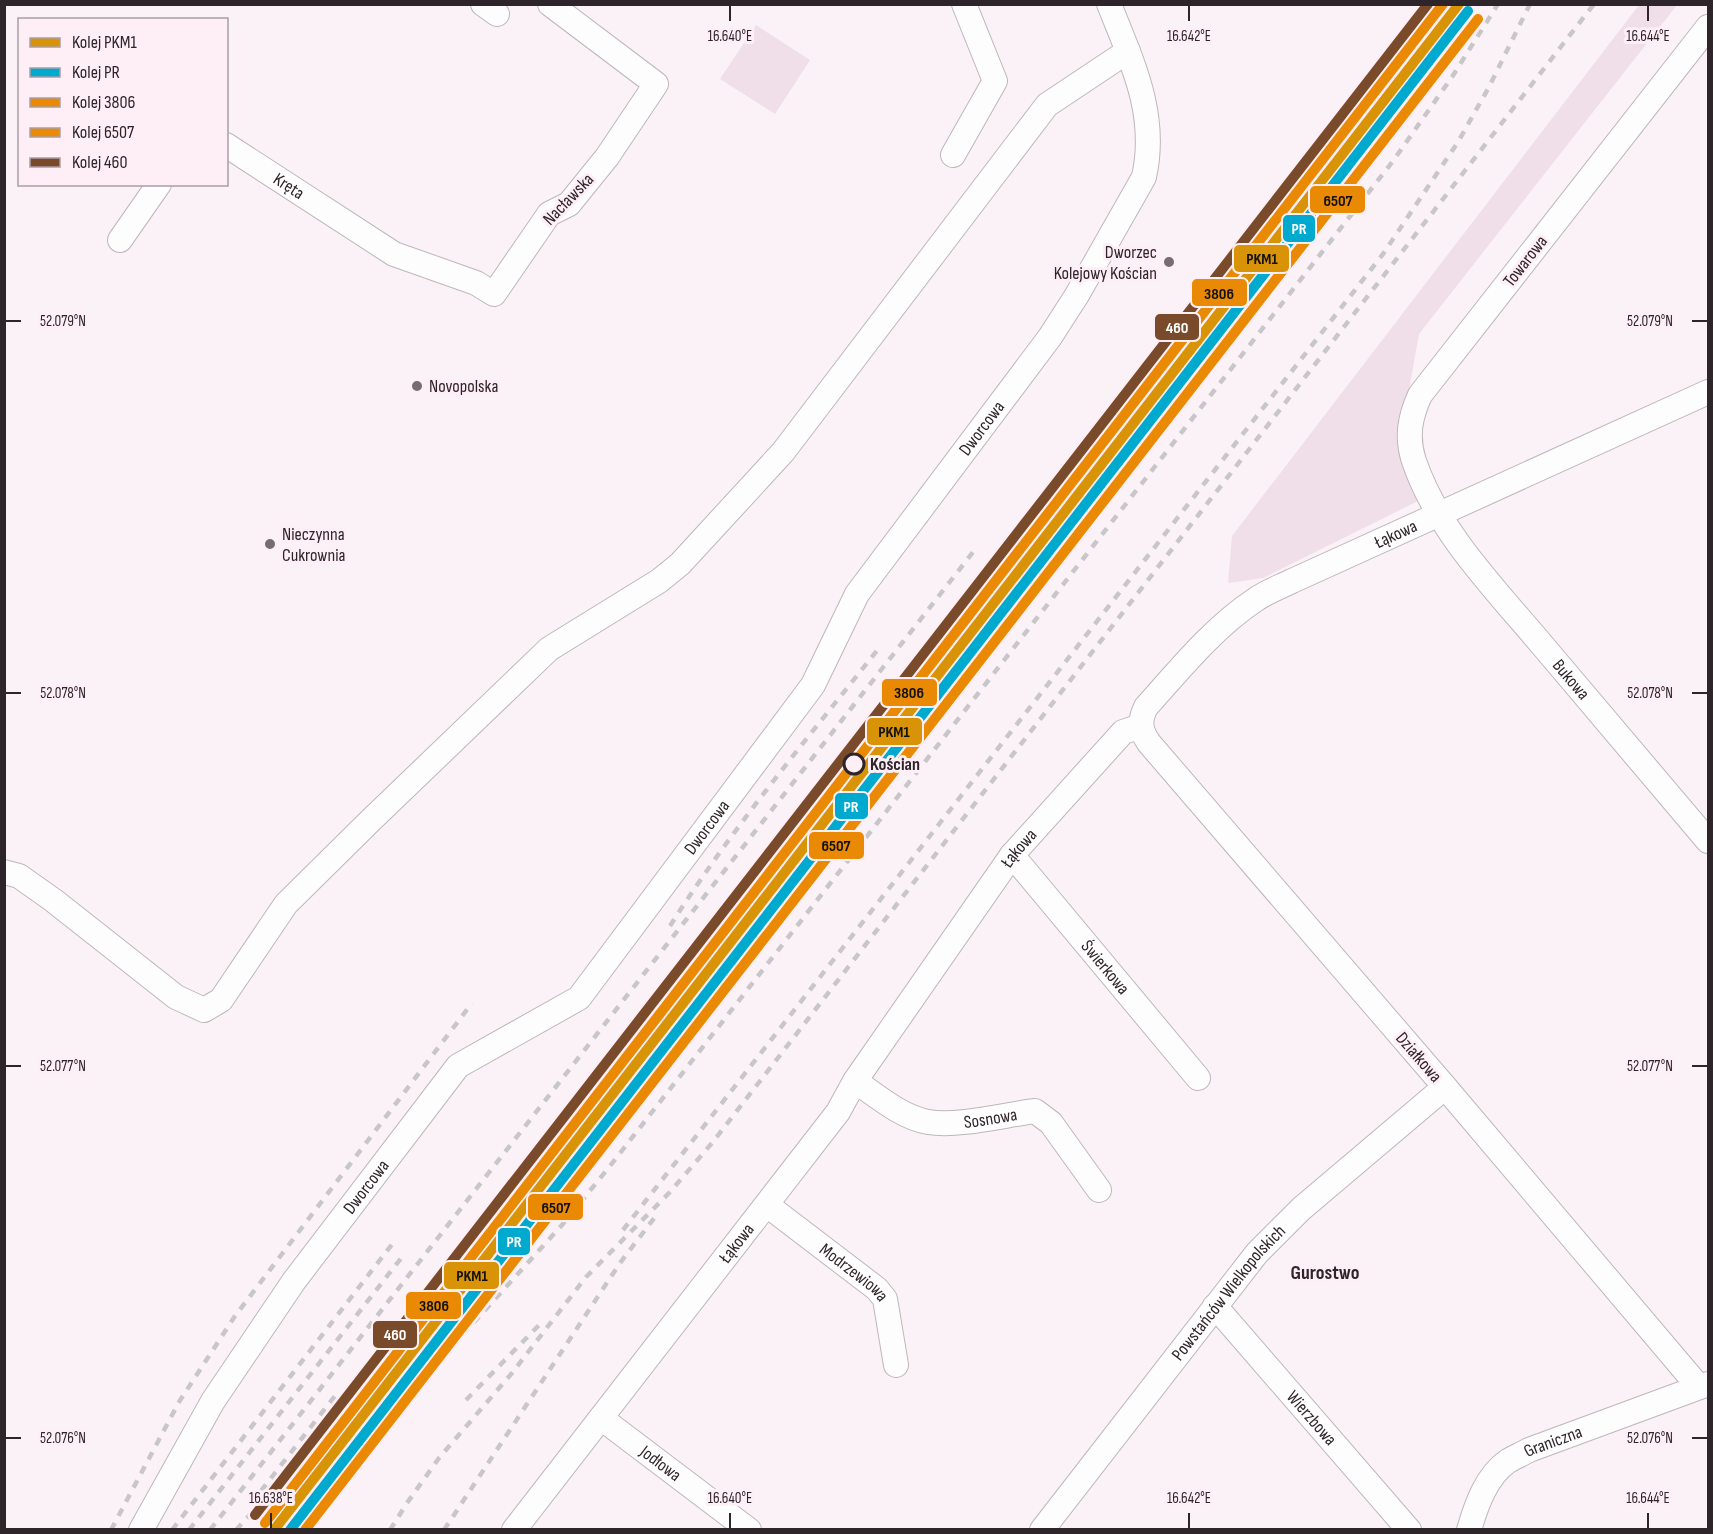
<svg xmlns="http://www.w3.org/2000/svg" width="1713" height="1534" font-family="'Sofia Sans Condensed',sans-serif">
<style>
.green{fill:#f0dfe8}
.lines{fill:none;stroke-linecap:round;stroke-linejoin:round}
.street-casing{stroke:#beb6ba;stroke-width:26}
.street{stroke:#fefdfe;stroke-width:24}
.rail{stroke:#c8c6c7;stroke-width:4.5;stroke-dasharray:8 8;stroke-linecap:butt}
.rail-1-casing{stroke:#feeff7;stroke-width:15}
.rail-2-casing{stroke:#feeff7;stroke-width:15}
.rail-3-casing{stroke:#feeff7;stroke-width:15}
.rail-4-casing{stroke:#feeff7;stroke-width:15}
.rail-5-casing{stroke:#feeff7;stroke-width:15}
.rail-1{stroke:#d99306;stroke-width:10}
.rail-2{stroke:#00a9ce;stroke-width:10}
.rail-3{stroke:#ea8a04;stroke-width:10}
.rail-4{stroke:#ea8a04;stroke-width:10}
.rail-5{stroke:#7a4b2a;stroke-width:10}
.ticks{fill:none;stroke:#2e252a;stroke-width:2}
.poi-dot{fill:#756d72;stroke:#feeff7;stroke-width:2}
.stop-dot{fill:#feeff7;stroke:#2e252a;stroke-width:3}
.labels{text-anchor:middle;stroke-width:6;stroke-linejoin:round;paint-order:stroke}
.street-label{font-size:18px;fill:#2e252a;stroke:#feeff7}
.poi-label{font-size:18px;fill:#2e252a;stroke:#feeff7;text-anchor:start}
.stop-label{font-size:18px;font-weight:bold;fill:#2e252a;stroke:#feeff7;text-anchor:start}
.neighbourhood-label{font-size:20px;font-weight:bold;fill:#2e252a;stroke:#feeff7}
.ticks-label{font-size:15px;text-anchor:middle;fill:#2e252a;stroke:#feeff7;stroke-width:6;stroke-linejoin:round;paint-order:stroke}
.line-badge{stroke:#feeff7;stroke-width:2}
.badge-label{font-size:16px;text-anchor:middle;font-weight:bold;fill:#fff}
.pale-badge-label{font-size:16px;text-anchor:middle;font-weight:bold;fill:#111}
</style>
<rect width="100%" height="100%" fill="#faf2f7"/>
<path class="green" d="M1639 5H1677L1419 334 1409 390 1398 419V449L1418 501 1263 578 1228 583 1232 536Z
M756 25 810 60 775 114 720 79Z"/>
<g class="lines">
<g class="street-casing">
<g id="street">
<path d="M483 4 497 14"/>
<path id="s1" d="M1708 27 1420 395C1410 417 1406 437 1414 461 1438 532 1496 590 1543 646 1598 711 1653 776 1708 841"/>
<path id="s2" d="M226 145 394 254 476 283 494 294 549 214 569 204 607 157 656 84 550 4"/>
<path d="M953 155 995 81 964 4"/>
<path d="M120 240 159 184"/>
<path id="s3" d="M1012 855 1198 1078"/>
<path d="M4 872 19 876 53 900 176 997 204 1010 221 1000 286 904 370 821 549 649 659 581 680 564 783 452 1047 105 1128 51"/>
<path id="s4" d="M855 1081C877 1096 901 1117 928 1122 958 1127 1004 1115 1035 1111L1051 1123 1099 1190"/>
<path id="s5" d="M767 1205 877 1289 885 1299 896 1365"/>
<path id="s6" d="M1215 1306 1409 1530"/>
<path id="s7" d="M1699 1387 1445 1087 1149 743C1140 730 1139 721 1146 707 1180 669 1213 628 1255 600 1266 592 1280 587 1292 581L1708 392"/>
<path id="s8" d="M601 1418 749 1530"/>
<path id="s9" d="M141 1530 213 1401 294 1281 458 1066 579 998 813 685 857 594 1050 337 1077 295 1144 177C1158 114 1132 62 1109 4"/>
<path id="s10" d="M514 1530 838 1112 855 1081 1012 855 1123 732 1141 726"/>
<path id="s11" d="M1042 1530 1257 1253 1301 1209 1445 1087"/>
<path id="s12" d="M1469 1530C1476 1506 1486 1476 1508 1461 1515 1457 1522 1454 1529 1450L1708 1384"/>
</g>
</g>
<use href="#street" class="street"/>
<path class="rail" d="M670 926C732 828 807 739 879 648
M623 1230 1383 254 1458 142 1489 87 1530 4
M466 1400 542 1322
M261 1491 338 1392
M111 1530 179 1402 235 1316 472 1003
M172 1530 393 1243
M189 1530 402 1257
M210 1530 977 547
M236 1530 344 1411 389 1355
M298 1530 401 1403 562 1225 610 1166 1393 161 1452 77 1498 4
M390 1530 407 1503 439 1458 512 1373 586 1277 670 1192 712 1143 1594 4
M444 1530 620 1263 655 1217"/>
<g class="rail-1-casing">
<path id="rail-1" d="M274 1530 1459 4"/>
</g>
<g class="rail-2-casing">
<path id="rail-2" d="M290 1530 1468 11"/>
</g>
<g class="rail-3-casing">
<path id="rail-3" d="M265 1523 1443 4"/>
</g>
<g class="rail-4-casing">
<path id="rail-4" d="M305 1530 1478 19"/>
</g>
<g class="rail-5-casing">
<path id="rail-5" d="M255 1515 1428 4"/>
</g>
<use href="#rail-1" class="rail-1"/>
<use href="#rail-2" class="rail-2"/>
<use href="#rail-3" class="rail-3"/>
<use href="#rail-4" class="rail-4"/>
<use href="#rail-5" class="rail-5"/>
</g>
<path class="ticks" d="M730 6V21M1189 6V21M1648 6V21M6 321H21M1692 321H1707M6 693H21M1692 693H1707M6 1066H21M1692 1066H1707M6 1438H21M1692 1438H1707M271 1513V1528M730 1513V1528M1189 1513V1528M1648 1513V1528"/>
<g class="poi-dot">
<circle cx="1169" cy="262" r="6"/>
<circle cx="417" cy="386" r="6"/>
<circle cx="270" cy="544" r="6"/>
</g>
<circle class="stop-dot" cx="854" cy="764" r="10"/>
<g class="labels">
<g class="street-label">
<text dy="6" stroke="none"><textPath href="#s2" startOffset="75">Kręta</textPath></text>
<text transform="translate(568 199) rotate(-46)" y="6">Nacławska</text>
<text transform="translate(1525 261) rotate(-52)" y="6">Towarowa</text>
<text dy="6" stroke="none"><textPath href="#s9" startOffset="1401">Dworcowa</textPath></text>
<text dy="6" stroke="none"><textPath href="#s7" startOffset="1194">Łąkowa</textPath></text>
<text dy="6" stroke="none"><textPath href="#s1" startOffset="806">Bukowa</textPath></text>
<text dy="6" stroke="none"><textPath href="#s9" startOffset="915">Dworcowa</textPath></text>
<text dy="6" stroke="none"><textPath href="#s10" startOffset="849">Łąkowa</textPath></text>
<text dy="6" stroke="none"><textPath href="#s3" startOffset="146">Świerkowa</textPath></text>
<text transform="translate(1419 1057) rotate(49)" y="6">Działkowa</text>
<text dy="6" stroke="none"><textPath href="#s4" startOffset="147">Sosnowa</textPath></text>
<text dy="6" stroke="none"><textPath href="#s9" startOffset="411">Dworcowa</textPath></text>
<text dy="6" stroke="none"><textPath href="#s10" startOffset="363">Łąkowa</textPath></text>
<text dy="6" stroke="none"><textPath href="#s5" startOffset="110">Modrzewiowa</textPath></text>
<text dy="6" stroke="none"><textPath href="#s11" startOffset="302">Powstańców Wielkopolskich</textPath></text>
<text dy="6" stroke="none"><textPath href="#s6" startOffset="148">Wierzbowa</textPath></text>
<text dy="6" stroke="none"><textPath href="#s12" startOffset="130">Graniczna</textPath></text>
<text dy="6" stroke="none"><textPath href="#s8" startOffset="75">Jodłowa</textPath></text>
</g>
<g class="poi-label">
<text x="1157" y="258" text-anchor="end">Dworzec<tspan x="1157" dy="21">Kolejowy Kościan</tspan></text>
<text x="429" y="392">Novopolska</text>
<text x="282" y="540">Nieczynna<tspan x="282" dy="21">Cukrownia</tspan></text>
</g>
<g class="stop-label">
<text x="870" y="770">Kościan</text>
</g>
<g class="neighbourhood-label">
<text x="1325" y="1279">Gurostwo</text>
</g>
</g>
<g class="ticks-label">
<text x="730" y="41">16.640°E</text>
<text x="1189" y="41">16.642°E</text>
<text x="1648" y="41">16.644°E</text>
<text x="63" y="326">52.079°N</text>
<text x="1650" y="326">52.079°N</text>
<text x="63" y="698">52.078°N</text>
<text x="1650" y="698">52.078°N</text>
<text x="63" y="1071">52.077°N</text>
<text x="1650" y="1071">52.077°N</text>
<text x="63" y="1443">52.076°N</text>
<text x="1650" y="1443">52.076°N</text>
<text x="271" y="1503">16.638°E</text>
<text x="730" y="1503">16.640°E</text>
<text x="1189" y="1503">16.642°E</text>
<text x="1648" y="1503">16.644°E</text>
</g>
<g class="line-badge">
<rect x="1309" y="185" width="57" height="29" rx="6" fill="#ea8a04"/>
<rect x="1282" y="214" width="34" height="29" rx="6" fill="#00a9ce"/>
<rect x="1233" y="244" width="57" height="29" rx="6" fill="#d99306"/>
<rect x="1191" y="278" width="57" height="29" rx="6" fill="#ea8a04"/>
<rect x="1154" y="313" width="46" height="28" rx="6" fill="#7a4b2a"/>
<rect x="881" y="678" width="57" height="29" rx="6" fill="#ea8a04"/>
<rect x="866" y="717" width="57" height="29" rx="6" fill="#d99306"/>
<rect x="834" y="792" width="35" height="28" rx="6" fill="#00a9ce"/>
<rect x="808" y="831" width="57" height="29" rx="6" fill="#ea8a04"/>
<rect x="527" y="1193" width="57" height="28" rx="6" fill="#ea8a04"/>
<rect x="497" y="1227" width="34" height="29" rx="6" fill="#00a9ce"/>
<rect x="443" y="1261" width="57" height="29" rx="6" fill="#d99306"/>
<rect x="405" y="1291" width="57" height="29" rx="6" fill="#ea8a04"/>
<rect x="372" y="1320" width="46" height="29" rx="6" fill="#7a4b2a"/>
</g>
<g class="badge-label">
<text x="1299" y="234">PR</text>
<text x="1177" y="333">460</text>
<text x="851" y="812">PR</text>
<text x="514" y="1247">PR</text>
<text x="395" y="1340">460</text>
</g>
<g class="pale-badge-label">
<text x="1338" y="206">6507</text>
<text x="1262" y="264">PKM1</text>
<text x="1219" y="299">3806</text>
<text x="909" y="698">3806</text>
<text x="894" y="737">PKM1</text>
<text x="836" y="851">6507</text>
<text x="556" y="1213">6507</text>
<text x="472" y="1281">PKM1</text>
<text x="434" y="1311">3806</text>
</g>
<rect width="1713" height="1534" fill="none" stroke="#2e252a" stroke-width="12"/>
<rect x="18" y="18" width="210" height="168" fill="#feeff7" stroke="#ab9ea5" stroke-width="1.5"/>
<rect x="30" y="38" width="30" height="9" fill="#d99306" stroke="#ab9ea5" stroke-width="1.5"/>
<text x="72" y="48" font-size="18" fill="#2e252a">Kolej PKM1</text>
<rect x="30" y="68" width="30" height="9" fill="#00a9ce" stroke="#ab9ea5" stroke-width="1.5"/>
<text x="72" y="78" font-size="18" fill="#2e252a">Kolej PR</text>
<rect x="30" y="98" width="30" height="9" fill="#ea8a04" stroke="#ab9ea5" stroke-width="1.5"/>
<text x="72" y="108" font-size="18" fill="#2e252a">Kolej 3806</text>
<rect x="30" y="128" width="30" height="9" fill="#ea8a04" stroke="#ab9ea5" stroke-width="1.5"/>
<text x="72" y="138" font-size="18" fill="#2e252a">Kolej 6507</text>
<rect x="30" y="158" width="30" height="9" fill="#7a4b2a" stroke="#ab9ea5" stroke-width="1.5"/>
<text x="72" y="168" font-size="18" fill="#2e252a">Kolej 460</text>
</svg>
